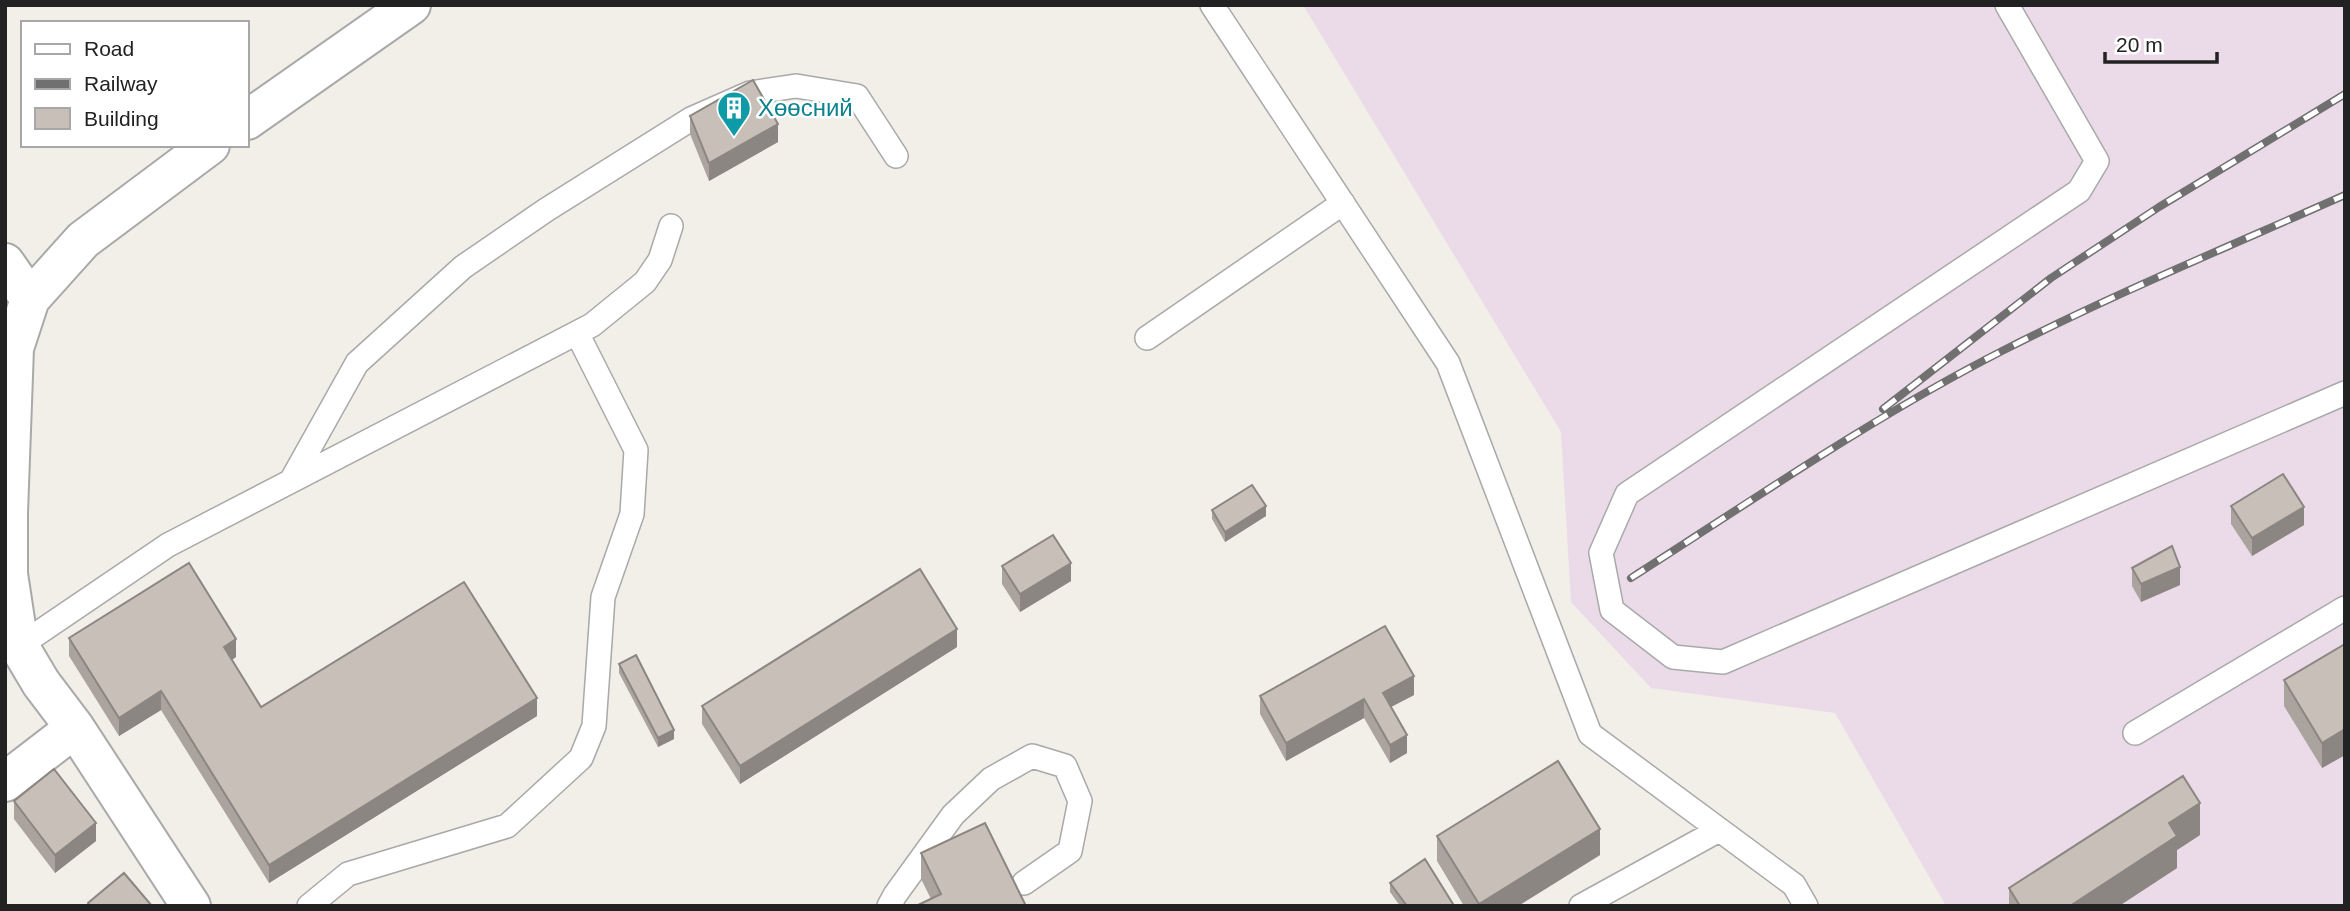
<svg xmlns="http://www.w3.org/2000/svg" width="2350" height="911" font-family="Helvetica,sans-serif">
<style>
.industrial{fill:#ebdbe8}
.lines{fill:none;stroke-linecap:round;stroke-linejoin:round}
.lane-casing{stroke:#a9a9a9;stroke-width:26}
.street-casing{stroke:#a9a9a9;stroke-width:42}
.lane{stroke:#fff;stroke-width:23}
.street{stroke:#fff;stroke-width:38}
.rail-casing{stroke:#707070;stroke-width:8}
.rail{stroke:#fff;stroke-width:5;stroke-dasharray:16;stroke-linecap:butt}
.wall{fill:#aba49e}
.shaded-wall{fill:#8b8681}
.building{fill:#c7bfb8;stroke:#8b8681;stroke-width:2}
.labels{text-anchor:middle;stroke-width:5;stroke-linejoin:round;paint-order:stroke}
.culture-label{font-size:24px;fill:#0d838f;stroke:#fff;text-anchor:start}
</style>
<rect width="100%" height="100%" fill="#f2efe9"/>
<path class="industrial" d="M1303 5H2345V906H1946L1835 713 1651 688 1571 602 1561 432Z"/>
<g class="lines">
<g class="lane-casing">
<path id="lane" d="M1212 5 1448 363 1590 734 1794 885 1806 906
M2007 5 2097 161 2079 191 1627 494 1601 553 1612 610 1673 657 1723 662 2345 393
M1147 338 1343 203
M291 481 357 363 463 267 546 210 691 119 750 93 796 86 857 96 896 156
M19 646 168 545 592 325 645 282 660 260 671 226
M2135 733 2345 608
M309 906 348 874 507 826 581 758 594 726 603 597 632 514 636 450 577 333
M889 906 895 895 953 815 991 779 1032 756 1065 766 1080 801 1070 851 1024 883
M1581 906 1719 830"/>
</g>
<g class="street-casing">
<path id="street" d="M247 120 411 5
M5 263 30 299
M5 782 75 728
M191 906 75 728 41 683 19 646 8 574V513L14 348 30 299 83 240 210 145"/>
</g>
<use href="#lane" class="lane"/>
<use href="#street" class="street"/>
<g class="rail-casing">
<path id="rail" d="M1883 409 2051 278 2159 207 2345 94
M1631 578C1753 500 1873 417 2002 351 2114 294 2230 246 2345 195"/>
</g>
<use href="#rail" class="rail"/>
</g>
<path class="wall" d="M690 116 778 142 709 181 690 134Z
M2231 506 2304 525 2252 556 2231 524Z
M1212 510 1266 516 1225 542 1212 519Z
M1002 566 1071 581 1020 612 1002 584Z
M2132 568 2180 585 2141 602 2132 586Z
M69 638 236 657 232 660 261 707 537 716 269 883 161 710 119 736 69 656Z
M2345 644V755L2322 768 2284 706V680Z
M957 647 740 784 702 724V706Z
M619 664 674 739 658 747 619 673Z
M1414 695 1391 707 1407 753 1390 763 1364 718 1286 761 1260 714V696Z
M14 801 96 841 55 873 14 819Z
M2200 835 2177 850V868L2119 906H2009V888Z
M1437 836 1600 855 1518 906H1464L1437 861Z
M921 853 1026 906 931 899 921 879Z
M1390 883 1453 906H1400L1390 892Z"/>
<path class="shaded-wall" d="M778 124V142L709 181V163Z
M1266 506V516L1225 542V532Z
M2304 507V525L2252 556V538Z
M1071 563V581L1020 612V594Z
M2180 567V585L2141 602V584Z
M957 629V647L740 784V766Z
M236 639V657L224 665V647Z
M1414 676V695L1383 711V693Z
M161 691V710L119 736V718Z
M537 698V716L269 883V865Z
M1364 699V718L1286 761V743Z
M2345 729V755L2322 768V743Z
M674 730V739L658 747V738Z
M1407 735V753L1390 763V745Z
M2200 803V835L2177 850V868L2119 906H2070L2169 823Z
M96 823V841L55 873V855Z
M1600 829V855L1518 906H1479V904Z"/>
<path class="building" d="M753 80 778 124 709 163 690 116Z
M2283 474 2304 507 2252 538 2231 506Z
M1252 485 1266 506 1225 532 1212 510Z
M1053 535 1071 563 1020 594 1002 566Z
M2172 546 2180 567 2141 584 2132 568Z
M189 563 236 639 224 647 261 707 464 582 537 698 269 865 161 691 119 718 69 638Z
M920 569 957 629 740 766 702 706Z
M1385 626 1414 676 1383 693 1407 735 1390 745 1364 699 1286 743 1260 696Z
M2345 644V729L2322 743 2284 680Z
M636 655 674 730 658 738 619 664Z
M1558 761 1600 829 1479 904 1437 836Z
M54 769 96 823 55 855 14 801Z
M2183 776 2200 803 2169 823 2177 836 2070 906H2020L2009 888Z
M985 823 1026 906H916L941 894 921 853Z
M1425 859 1453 904 1450 906H1407L1390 883Z
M124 873 152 906H90L88 903Z"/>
<defs>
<g id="building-pin" transform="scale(1.75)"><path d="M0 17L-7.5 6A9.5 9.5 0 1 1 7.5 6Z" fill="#0f9aa8" stroke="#fff"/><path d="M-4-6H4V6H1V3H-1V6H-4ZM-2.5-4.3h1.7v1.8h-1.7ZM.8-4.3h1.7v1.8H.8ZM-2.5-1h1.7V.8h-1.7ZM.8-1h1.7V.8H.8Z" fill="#fff"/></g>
</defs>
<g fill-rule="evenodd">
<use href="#building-pin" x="734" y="108"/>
</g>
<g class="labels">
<g class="culture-label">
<text x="758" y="116">Хөөсний</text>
</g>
</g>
<rect width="2350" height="911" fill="none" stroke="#222222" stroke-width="14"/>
<rect x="21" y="21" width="228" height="126" fill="#ffffff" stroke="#a7a7a7" stroke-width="2"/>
<rect x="35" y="44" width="35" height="10" fill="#ffffff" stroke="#a7a7a7" stroke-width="2"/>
<text x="84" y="56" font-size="21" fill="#222222">Road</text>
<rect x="35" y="79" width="35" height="10" fill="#707070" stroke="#a7a7a7" stroke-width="2"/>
<text x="84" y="91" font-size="21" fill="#222222">Railway</text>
<rect x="35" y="108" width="35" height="21" fill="#c7bfb8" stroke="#a7a7a7" stroke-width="2"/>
<text x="84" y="126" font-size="21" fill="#222222">Building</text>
<path d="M2105 52v10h112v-10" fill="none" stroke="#222222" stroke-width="3.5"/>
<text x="2116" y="52" font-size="21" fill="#222222" stroke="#ffffff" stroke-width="5" paint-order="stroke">20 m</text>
</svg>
